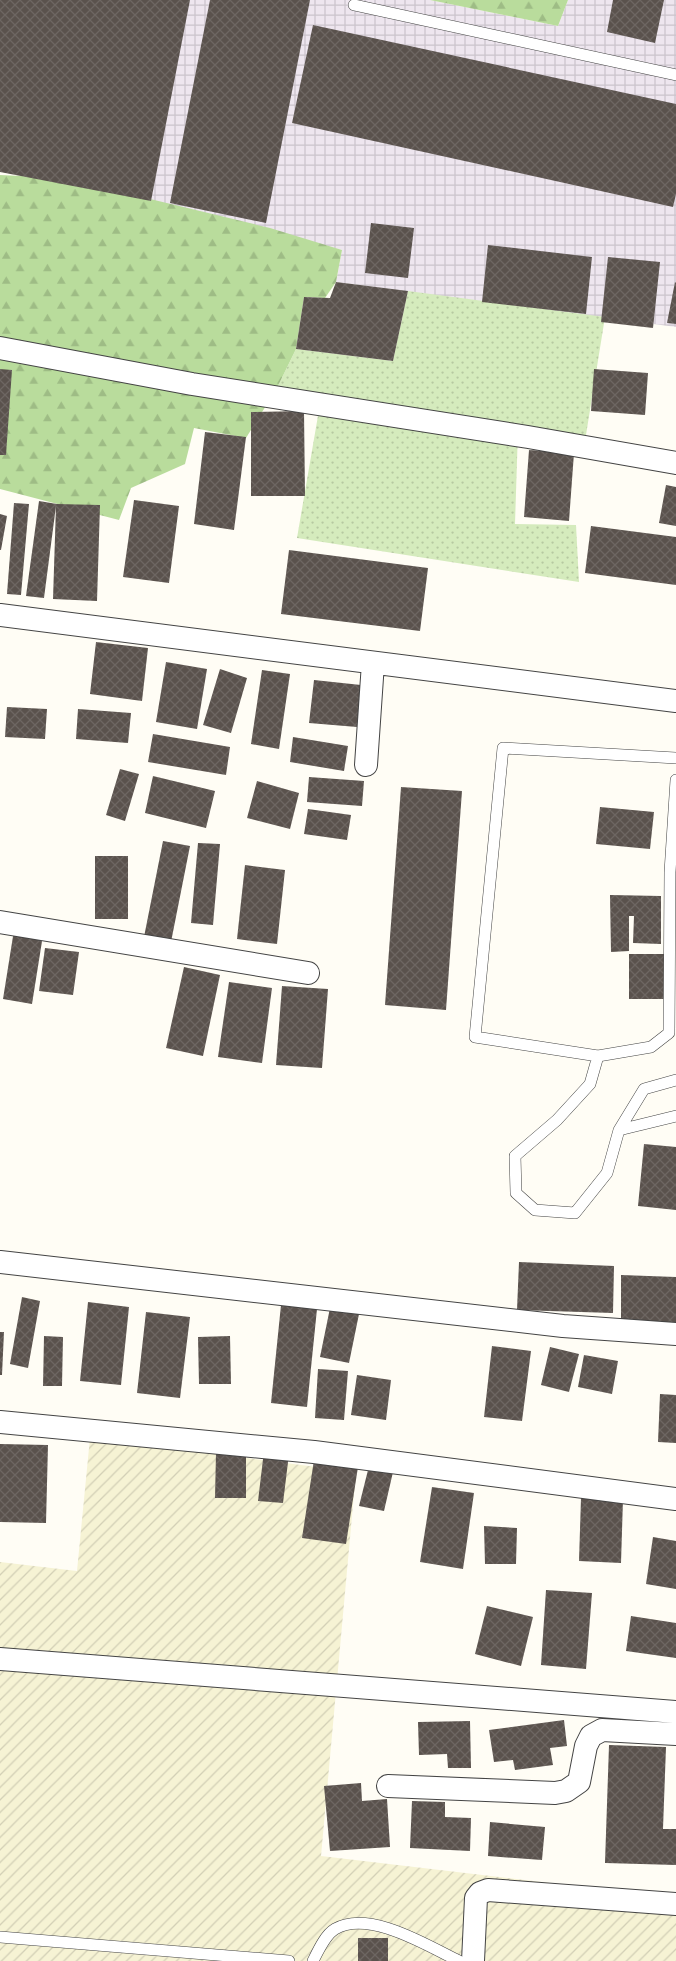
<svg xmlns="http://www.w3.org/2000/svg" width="676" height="1961" font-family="'Crimson Pro',serif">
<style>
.industrial{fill:url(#industrial-grid)}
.farmland{fill:url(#farmland-furrows)}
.grass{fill:url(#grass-dots)}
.forest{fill:url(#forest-firs)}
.building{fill:url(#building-cross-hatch)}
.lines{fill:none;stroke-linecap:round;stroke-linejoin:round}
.lane-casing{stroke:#444;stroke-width:12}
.street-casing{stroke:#444;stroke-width:24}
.lane{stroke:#fff;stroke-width:11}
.street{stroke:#fff;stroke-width:22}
</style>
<defs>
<pattern id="industrial-grid" width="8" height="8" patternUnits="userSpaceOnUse" patternTransform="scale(1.25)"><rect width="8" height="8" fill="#eee6ef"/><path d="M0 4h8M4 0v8" fill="none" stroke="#cbc4cc"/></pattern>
<pattern id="farmland-furrows" width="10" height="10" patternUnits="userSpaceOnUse" patternTransform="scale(1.25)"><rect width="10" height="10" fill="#f6f3d4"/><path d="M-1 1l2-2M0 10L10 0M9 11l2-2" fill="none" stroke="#d2cfb5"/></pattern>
<pattern id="grass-dots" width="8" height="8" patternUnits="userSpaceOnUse" patternTransform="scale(1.25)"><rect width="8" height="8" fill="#d5ebbd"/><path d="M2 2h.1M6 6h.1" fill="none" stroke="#b6c8a1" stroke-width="1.8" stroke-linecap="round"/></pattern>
<pattern id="forest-firs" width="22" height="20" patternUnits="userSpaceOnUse" patternTransform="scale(1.25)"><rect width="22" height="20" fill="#b9dc9c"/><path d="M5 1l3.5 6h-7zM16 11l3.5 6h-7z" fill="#9ebc85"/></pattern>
<pattern id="building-cross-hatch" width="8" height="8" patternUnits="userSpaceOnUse" patternTransform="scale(1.25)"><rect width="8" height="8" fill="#5a524d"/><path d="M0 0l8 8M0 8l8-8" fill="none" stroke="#6d6662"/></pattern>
</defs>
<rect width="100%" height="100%" fill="#fffdf5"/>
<path class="industrial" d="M91 0H430L558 26 568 0H676V327L336 282 342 250 63 178Z"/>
<path class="farmland" d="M90 1438 356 1472 321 1856 676 1898V1961H0V1562L77 1571Z"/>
<path class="grass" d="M408 291 605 317 585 441 518 430 515 524 576 525 579 582 297 538 320 404 277 388 296 349 393 361Z"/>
<path class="forest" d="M430 0H568L558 26Z
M0 175 63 178 270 228 342 250 336 282 325 298 304 297 296 349 277 388 246 438 194 428 185 464 131 488 119 520 0 489Z"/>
<path class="building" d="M0 0H190L151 201 0 172Z
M210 0H310L266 223 170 203Z
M613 0H664L655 43 607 32Z
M313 25 676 104V194L673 207 292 123Z
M371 223 414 228 408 278 365 273Z
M488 245 592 257 586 314 482 302Z
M608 257 660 262 653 328 601 322Z
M336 282 408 291 393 361 296 349 304 297 330 298Z
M675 282 676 283V324L667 323Z
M0 369 12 370 6 455H0Z
M594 369 648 373 645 415 591 411Z
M304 411 305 496H251V412Z
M205 432 246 437 234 530 194 524Z
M529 450 574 453 569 521 524 517Z
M666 485 676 487V526L659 523Z
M134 500 179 506 169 583 123 577Z
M39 501 57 504 100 505 97 601 53 599 56 506 44 598 26 596Z
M14 503 29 504 21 595 7 594Z
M0 514 7 516 1 550H0Z
M591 526 676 537V585L585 573Z
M289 550 428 568 420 631 281 614Z
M96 642 148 648 142 701 90 694Z
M166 662 207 669 197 729 156 722Z
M220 669 247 678 231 733 203 725Z
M262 670 290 674 279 749 251 744Z
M314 680 361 685 357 727 309 723Z
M7 707 47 709 45 739 5 737Z
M78 709 131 713 128 743 76 739Z
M153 734 230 747 226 775 148 762Z
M293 737 348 746 344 771 290 762Z
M120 769 139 774 125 821 106 815Z
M153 776 215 791 206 828 145 813Z
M309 777 364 781 362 806 307 802Z
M257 781 299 793 290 829 247 818Z
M401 787 462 791 446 1010 385 1005Z
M600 807 654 812 650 849 596 844Z
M308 809 351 815 347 840 304 834Z
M163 841 190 846 171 942 144 937Z
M198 843 220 844 213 925 191 923Z
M95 856H128V919H95Z
M245 865 285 870 277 944 237 939Z
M610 895 661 896V944L633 943 634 916H629V951L611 952Z
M14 930 43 935 32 1004 3 999Z
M45 948 79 952 73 995 39 991Z
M629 954H666V999H629Z
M184 967 220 975 203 1056 166 1048Z
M229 982 272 988 262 1063 218 1057Z
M282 986 328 989 322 1068 276 1065Z
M644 1144 676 1147V1210L638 1206Z
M519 1262 614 1266 613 1313 517 1310Z
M621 1275 676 1277V1328L621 1326Z
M22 1297 40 1301 28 1368 10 1364Z
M88 1302 129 1307 121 1385 80 1381Z
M281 1305 317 1309 307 1407 271 1403Z
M330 1308 359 1314 349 1363 320 1357Z
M146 1312 190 1317 180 1398 137 1393Z
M0 1332H4L2 1375H0Z
M44 1336 63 1337 62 1386H43Z
M230 1336 231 1384H199L198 1337Z
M492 1346 531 1351 522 1421 484 1417Z
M550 1347 579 1354 569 1392 541 1385Z
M584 1355 618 1361 612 1394 578 1387Z
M318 1369 348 1371 344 1420 315 1418Z
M357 1375 391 1380 386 1420 351 1415Z
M660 1394 676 1395V1443L658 1442Z
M0 1444 48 1445 46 1523 0 1522Z
M264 1451 289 1454 283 1503 258 1501Z
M216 1453H246V1498H215Z
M314 1460 358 1467 346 1544 302 1538Z
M369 1466 393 1472 384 1511 359 1506Z
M432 1487 474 1493 463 1569 420 1562Z
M581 1498 623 1499 621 1563 579 1561Z
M484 1526 517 1528 516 1564H485Z
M653 1537 676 1541V1589L646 1584Z
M546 1590 592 1593 586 1669 541 1665Z
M487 1606 533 1617 521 1666 475 1654Z
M631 1616 676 1623V1658L626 1651Z
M564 1720 567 1746 550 1748 553 1765 515 1770 513 1760 494 1762 489 1730Z
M470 1721 471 1768H448L447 1754 419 1755 418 1722Z
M609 1745 666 1747 663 1829H676V1865L605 1863Z
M361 1783 362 1801 387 1799 390 1847 330 1851 324 1786Z
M412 1801 445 1802V1817L471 1818 470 1851 410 1848Z
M490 1822 545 1827 542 1860 488 1856Z
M358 1938H388V1961H358Z"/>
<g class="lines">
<g class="lane-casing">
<path id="lane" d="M354 5 676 75
M676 780 670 872 669 1033 651 1047 598 1056 590 1084 557 1120 515 1156 516 1193 535 1210 575 1213 607 1173 619 1130 676 1116
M598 1056 475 1037 503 748 676 758
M619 1130 644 1089 676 1080
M0 1937 289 1961
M313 1961C318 1951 325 1935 335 1929 369 1909 428 1946 459 1961"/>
</g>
<g class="street-casing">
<path id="street" d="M0 348 192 384 528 437 676 463
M0 615 676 701
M366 765 373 663
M0 922 308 973
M0 1262 563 1326 676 1334
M0 1422 314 1452 676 1499
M0 1659 676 1712
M388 1786 555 1793 566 1791 579 1782 586 1746 591 1736 602 1730 676 1734
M473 1961 476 1898 480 1893 488 1890 676 1904"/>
</g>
<use href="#lane" class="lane"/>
<use href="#street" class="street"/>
</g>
</svg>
